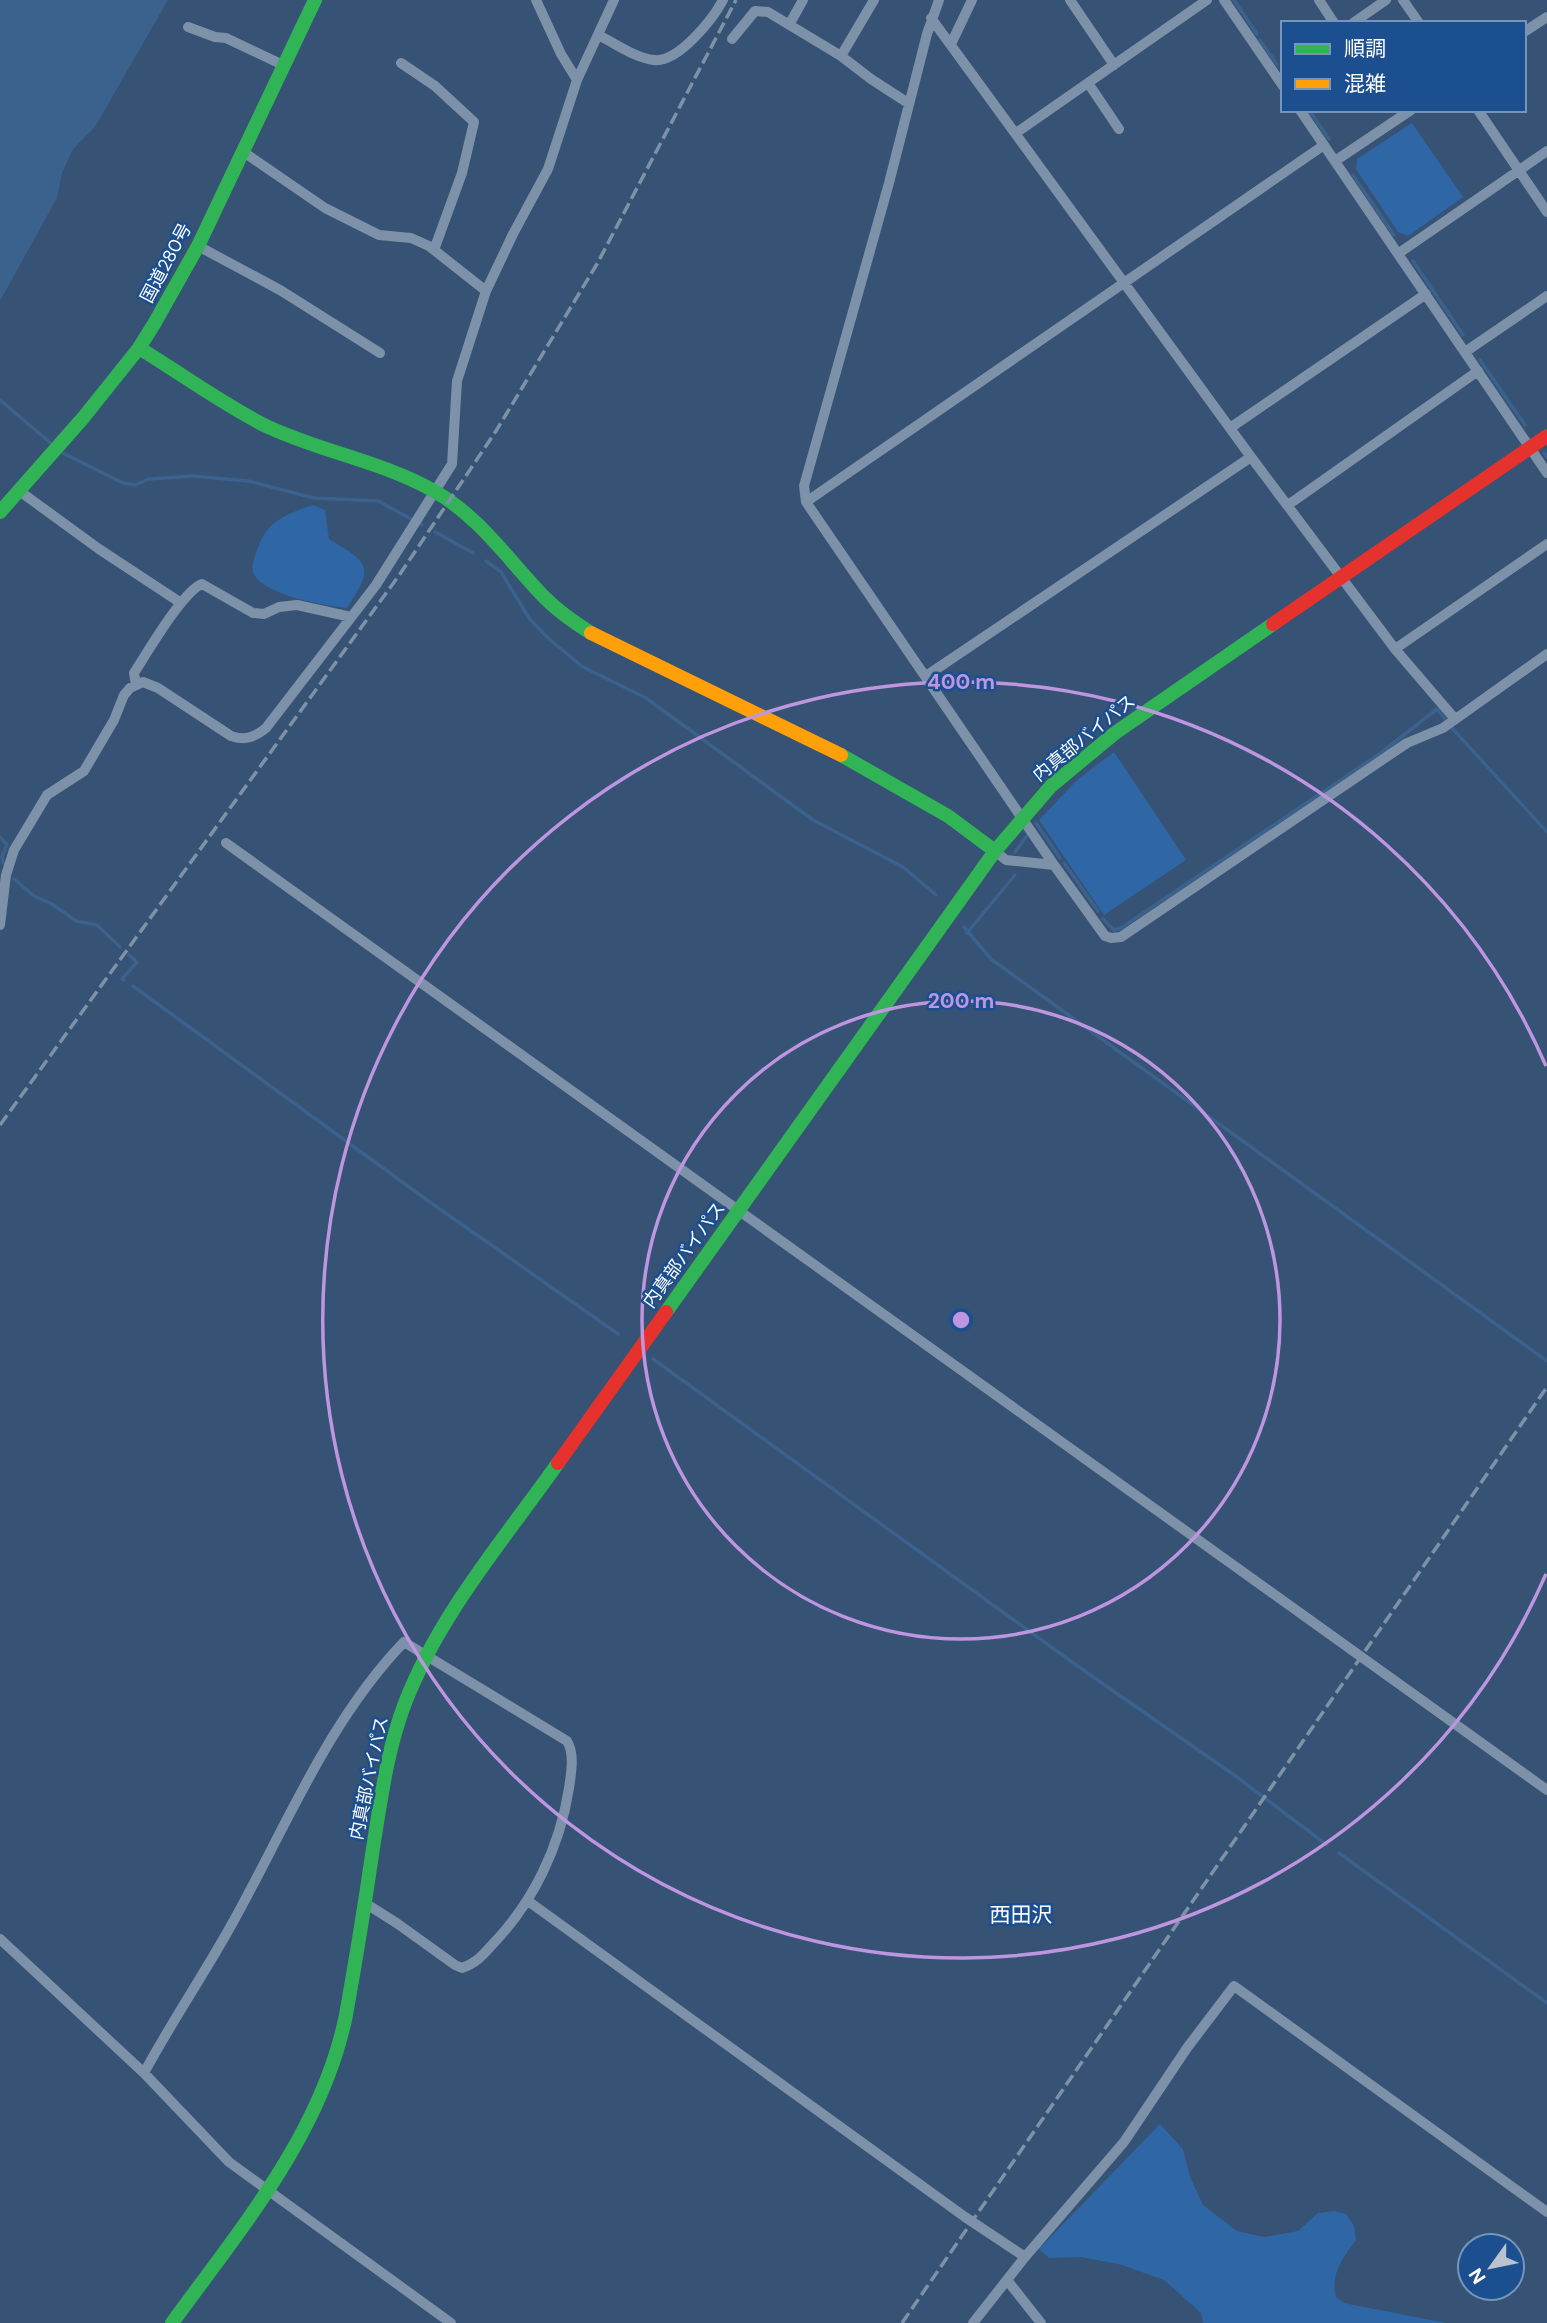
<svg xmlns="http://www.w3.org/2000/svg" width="1547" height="2323" font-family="'DM Sans','Noto Sans JP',sans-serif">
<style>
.green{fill:#2f66a5}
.water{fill:#3b618d}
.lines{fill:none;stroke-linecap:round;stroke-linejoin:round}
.stream{stroke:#3b618d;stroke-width:3.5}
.street{stroke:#7d92a8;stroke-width:10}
.fast{stroke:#30b455;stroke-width:14}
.slow{stroke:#ff9f0a;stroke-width:14}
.jam{stroke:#e5322d;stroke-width:14}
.rail{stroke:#7e92a7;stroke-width:3.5;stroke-dasharray:12 5;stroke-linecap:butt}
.ring{fill:none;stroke:#bd96df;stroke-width:3.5}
.labels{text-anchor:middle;stroke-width:5;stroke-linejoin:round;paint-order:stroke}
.street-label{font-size:18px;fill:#fff;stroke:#1b4f8f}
.quarter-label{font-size:21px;fill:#fff;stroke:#1b4f8f}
.centre{fill:#bd96df;stroke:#1b4f8f;stroke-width:3.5}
.ring-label{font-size:21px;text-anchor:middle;font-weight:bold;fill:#bd96df;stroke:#1b4f8f;stroke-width:5;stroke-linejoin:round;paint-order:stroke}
</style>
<rect width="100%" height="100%" fill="#365274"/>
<path class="green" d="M1412 123 1463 197 1408 236 1398 232 1356 169 1357 159Z
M313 505 325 510 329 539C369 563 375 566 347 608 325 606 261 595 253 572 251 563 256 553 259 545 268 520 289 513 313 505Z
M1114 752 1186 860 1104 915 1039 820 1077 780Z
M1160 2124 1183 2149 1190 2177 1203 2205 1237 2231 1264 2237 1298 2231 1318 2213 1335 2211 1346 2214 1354 2226 1356 2240C1343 2257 1330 2275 1336 2297L1344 2303 1446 2323H1203L1201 2313 1164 2280 1122 2265 1082 2257 1049 2258 1039 2249Z"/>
<path class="water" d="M0 0H168L95 127 73 149 62 173 57 198 0 301Z"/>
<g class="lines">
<path class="stream" d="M1234 0 1257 34
M1260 40 1277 64
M1309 110 1329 139
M1353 175 1394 235
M1413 261 1463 335
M1480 360 1525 425
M0 400 53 445
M61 452 123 483 135 485 149 479 193 476 248 481 314 498 378 501 422 525
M1544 453 1547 457
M435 532 473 553
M486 561 501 572 529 618 550 640 583 667 646 698 813 820 903 867 936 895
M1452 728 1547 832
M1036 823 1060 858
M0 837 7 845 2 856 3 863
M1015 852 1029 833
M1064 863 1098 911
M14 879 34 896 52 904 76 921 97 925 120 947
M1103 919 1114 930 1121 928 1382 752 1437 709 1447 721
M964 927 991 959 1547 1361
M967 933 1015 875
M124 980 122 979 137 962 129 955
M133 986 427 1200 618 1334
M653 1359 1076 1665 1237 1777 1327 1845
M1339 1853 1547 2003"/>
<path class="street" d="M536 0 561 54 577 80
M939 0 927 34 889 183 804 486 806 502 1054 865 1105 936 1111 938 1121 937 1407 743 1443 728 1547 654
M1070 0 1114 65
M1224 0 1283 86
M1319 0 1334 23
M1403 0 1419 23
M931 18 1251 457 1395 649 1455 719
M1353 23 1386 0
M789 25 803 0
M188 27 215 37 226 38 283 65
M1524 32 1547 17
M598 35C615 43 635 58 654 60 678 63 713 19 723 0
M732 39 755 11 768 12 841 56 871 79 908 103
M951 44 972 0
M841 56 874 0
M401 63 435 86 474 122 462 173 434 250
M1088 83 1119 129
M1300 110 1547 473
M1478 110 1547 212
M1016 133 1207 0
M242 151 325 208 379 235 411 238 429 246 486 291
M1335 161 1411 110
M198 246 280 290 380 353
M1399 253 1547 151
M1465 352 1547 296
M1230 428 1426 294
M18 490 99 549 181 603
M806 502 1324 145
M1288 505 1478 371
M1395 649 1547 544
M926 676 1251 457
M136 685 134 673C147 653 183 591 202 584L253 613 264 614 279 607 297 605 351 617
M226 843 1547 1790
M995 851 1006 860 1054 865
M0 925 6 875 14 850 47 795 84 771 114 720 124 695 130 688 143 682 158 688 231 736C245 741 255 737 266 728L376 585 452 464 457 381 486 291 513 234 548 169 577 80 614 0
M528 1901 965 2217 1025 2257
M0 1939 144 2073 229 2162 451 2323
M144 2073C172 2021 205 1973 233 1922 286 1827 328 1721 404 1642L567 1741C575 1754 571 1774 569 1788 560 1847 533 1903 491 1946 482 1956 475 1964 462 1968L455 1965 398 1924 365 1903
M1007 2280 1041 2323
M973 2323 1025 2257 1124 2142 1187 2048 1234 1986 1547 2212"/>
<path class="fast" d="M139 348C180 373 224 405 266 426 321 452 381 461 434 491 479 516 510 562 545 598 559 612 575 623 591 633
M0 512 83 418 139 348 154 324 198 246 315 0
M841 755 948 816 995 851
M666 1312 995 851 1051 786 1115 733 1273 624
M172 2323C241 2228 322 2133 346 2015 356 1959 365 1904 373 1848 381 1799 387 1750 405 1703 440 1613 503 1541 558 1463"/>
<path class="slow" d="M591 633 841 755"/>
<path class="jam" d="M1273 624 1547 436
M558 1463 666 1312"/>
<path class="rail" d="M0 1125 400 574 496 431 597 264 736 0
M902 2323 1547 1387"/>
</g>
<g class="ring">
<circle cx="961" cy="1320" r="319"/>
<path d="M1546 1574A638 638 0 1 1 1546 1066"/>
</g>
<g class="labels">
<g class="street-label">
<text transform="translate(166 263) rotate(-62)" y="6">国道280号</text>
<text transform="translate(1084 738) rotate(-39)" y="6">内真部バイパス</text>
<text transform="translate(684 1255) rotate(-54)" y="6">内真部バイパス</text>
<text transform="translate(369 1778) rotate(-78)" y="6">内真部バイパス</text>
</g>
<g class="quarter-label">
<text x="1021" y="1922">西田沢</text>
</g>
</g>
<circle cx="961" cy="1320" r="10" class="centre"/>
<g class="ring-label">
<text x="961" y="689">400 m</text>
<text x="961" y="1008">200 m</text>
</g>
<rect x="1281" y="21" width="245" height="91" fill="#1b4f8f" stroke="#7695bc" stroke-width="2"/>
<rect x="1295" y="44" width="35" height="10" fill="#30b455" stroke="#7695bc" stroke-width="2"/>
<text x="1344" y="56" font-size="21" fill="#ffffff">順調</text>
<rect x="1295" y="79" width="35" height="10" fill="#ff9f0a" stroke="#7695bc" stroke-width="2"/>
<text x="1344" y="91" font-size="21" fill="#ffffff">混雑</text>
<g transform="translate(1491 2267) rotate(237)"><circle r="33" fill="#1b4f8f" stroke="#7695bc" stroke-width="2"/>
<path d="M0-5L12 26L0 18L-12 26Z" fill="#b9c2ce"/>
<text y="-10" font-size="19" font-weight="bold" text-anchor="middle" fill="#ffffff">N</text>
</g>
</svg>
